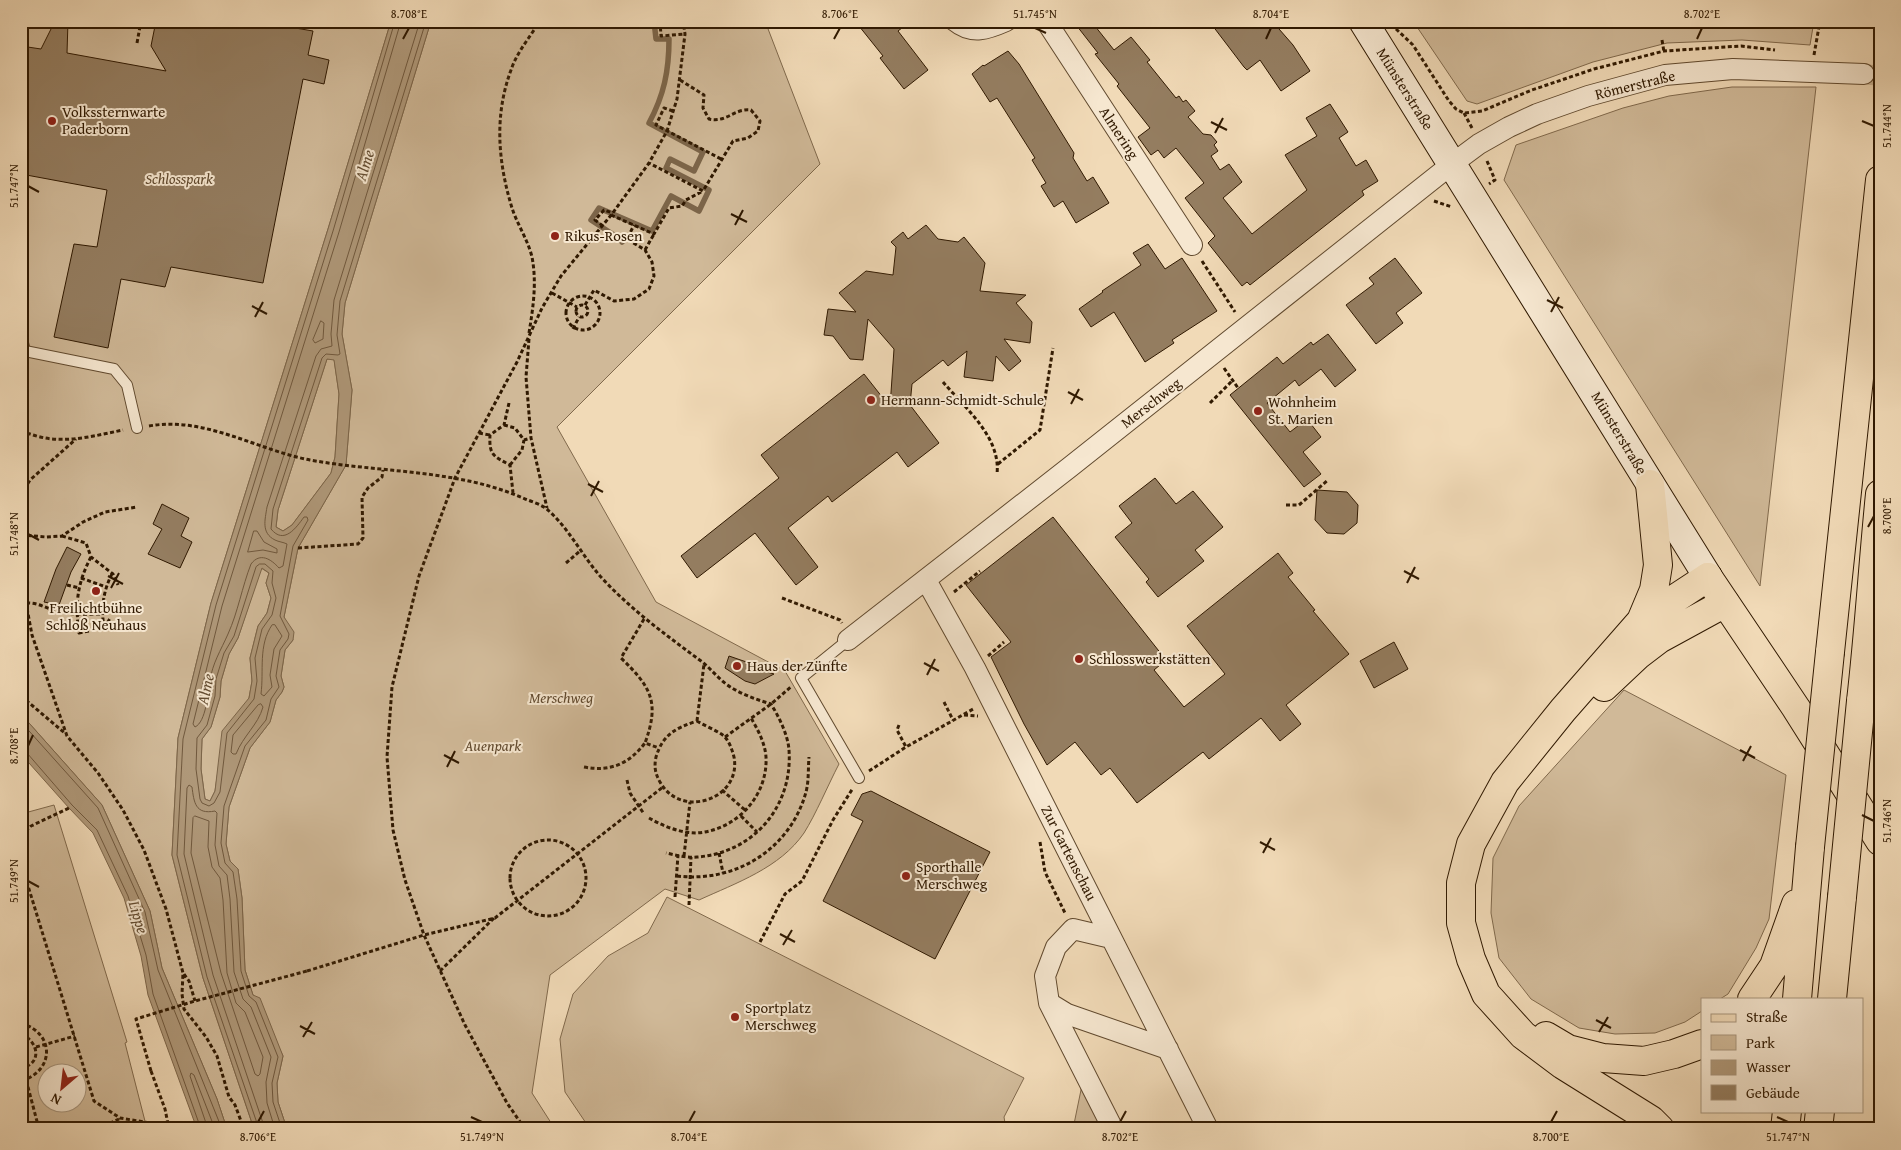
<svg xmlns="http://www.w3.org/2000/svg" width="1901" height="1150" font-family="'Gentium Book Plus',serif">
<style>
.green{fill:#d0b998;stroke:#80694c;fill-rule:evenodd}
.water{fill:#af9879;stroke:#7c6549;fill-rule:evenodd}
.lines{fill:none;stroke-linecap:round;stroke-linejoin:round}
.shore{stroke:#70583d;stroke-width:1}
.stream{stroke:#7c6549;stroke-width:5.5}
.building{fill:#947d60;stroke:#301901}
.minor-tunnel{stroke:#cab393;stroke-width:20;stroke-dasharray:20 10;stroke-linecap:butt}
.service-casing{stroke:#60492e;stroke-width:12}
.minor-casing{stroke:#60492e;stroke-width:22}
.secondary-casing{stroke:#301901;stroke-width:30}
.primary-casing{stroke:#301901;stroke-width:30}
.motorway-casing{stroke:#301901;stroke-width:30}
.path{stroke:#301901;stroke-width:3;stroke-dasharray:4 2.5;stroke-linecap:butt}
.service{stroke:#f6e7d0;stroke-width:10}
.minor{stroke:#f6e7d0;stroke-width:20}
.secondary{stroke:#f6e7d0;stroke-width:28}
.primary{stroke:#f1dab7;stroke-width:28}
.motorway{stroke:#f1dab7;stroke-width:28}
.motorway-bridge-casing{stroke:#301901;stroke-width:30;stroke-linecap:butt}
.path-bridge{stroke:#301901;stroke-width:3;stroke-dasharray:4 2.5;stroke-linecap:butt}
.motorway-bridge{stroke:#f1dab7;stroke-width:28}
.ticks{fill:none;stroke:#301901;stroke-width:2}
.poi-dot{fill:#8f2418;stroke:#f6e7d0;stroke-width:2}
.labels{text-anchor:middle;stroke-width:4;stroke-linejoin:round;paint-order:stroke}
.street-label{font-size:15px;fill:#301901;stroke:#f6e7d0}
.poi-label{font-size:15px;fill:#301901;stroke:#f6e7d0;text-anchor:start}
.park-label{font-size:15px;font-style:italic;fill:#60492e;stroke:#f6e7d0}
.water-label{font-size:16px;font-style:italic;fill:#634c31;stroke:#f6e7d0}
.neatline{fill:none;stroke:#301901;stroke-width:2}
.ticks-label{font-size:12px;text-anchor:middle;fill:#301901}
</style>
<rect width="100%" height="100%" fill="#f1dab7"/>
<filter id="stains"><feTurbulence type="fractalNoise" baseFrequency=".004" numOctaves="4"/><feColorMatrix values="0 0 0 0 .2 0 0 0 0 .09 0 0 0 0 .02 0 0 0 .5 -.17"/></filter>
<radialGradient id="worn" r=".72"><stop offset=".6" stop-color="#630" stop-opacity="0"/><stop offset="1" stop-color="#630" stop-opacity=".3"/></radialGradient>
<path class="green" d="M21 21H391L328 229 211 603 178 738 172 855 203 978 254 1129H227L217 1099 162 968 150 911 102 805 21 714Z
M431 21H765L820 164 557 427 656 602 785 671 839 764C828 785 816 814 804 833 780 868 736 883 699 900L665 889 550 975 532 1093 555 1129H287L278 1102 277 1083 283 1056 253 995 245 970 242 898 238 869 230 861 226 844 229 807 250 748 270 722 276 700 282 692 284 687 281 676 285 650 293 640 284 617 298 548 346 465 352 390 342 334 345 303Z
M1413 21H1814L1810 45 1742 40 1667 43 1593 62 1477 104 1467 101Z
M1732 87H1816L1760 586 1504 180 1516 145 1623 108 1669 96Z
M327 359H334L339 394 335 457 331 473 292 525 283 531 276 527 278 510Z
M261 568 269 573 266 583 271 598 267 613 258 626 250 658 252 681 249 698 219 764 215 791 210 801 205 799 201 769 202 739 211 727 220 697 221 681 229 654 238 638Z
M1624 690 1786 775 1769 919 1756 948 1728 994 1720 999H1702V1011L1685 1022 1655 1033 1615 1034 1579 1028 1531 999 1499 958 1491 913 1493 858 1519 806Z
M54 805 127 1042 125 1043 147 1129H21V814ZM48 1072H78V1102H48Z
M667 897 1024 1078 1004 1117 1006 1129H590L565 1092 560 1039 573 994 608 956 648 933Z
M1082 1085 1104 1129H1073Z"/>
<path class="water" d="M391 21H431L345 303 342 334 352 390 346 465 298 548 284 617 294 632 293 640 285 650 281 676 284 687 282 692 276 700 270 722 250 748 229 807 226 844 230 861 238 869 242 898 245 970 253 995 260 998 283 1056 277 1083 278 1102 287 1129H254L203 978 172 855 178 738 211 603 328 229ZM327 359 334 360 339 394 335 457 331 473 292 525 283 531 276 527 278 510ZM262 568 269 573 266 583 271 598 267 613 258 626 250 658 252 681 249 698 222 731 215 791 210 801 205 799 201 769 202 739 211 727 220 697 221 681 229 654 238 638Z
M21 714 102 805 150 911 162 968 217 1099 227 1129H197L148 995 141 956 124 898 93 833 69 808 21 754Z"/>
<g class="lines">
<path class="shore" d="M401 21 339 232 222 606 193 724 195 727C206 722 208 693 210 681 212 664 221 650 228 634 238 612 242 587 251 564 260 552 271 559 279 568L283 566 287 544C283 542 279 542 275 540 261 533 265 520 267 507L316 356 321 349 332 346 331 334 334 300 420 21
M321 321 324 323 323 339 315 343 313 340Z
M254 531H257L264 542 277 549V553L263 550 248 552Z
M260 564H265L273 571 272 583 276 598 272 615 262 629 255 658 257 681 254 699 227 733 220 792 214 803 209 806 202 803 200 799 196 769 197 738 207 725 215 696 216 679 224 653 234 636 256 567Z
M275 625 282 636 274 649 270 675 272 687 264 696 261 694C264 671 258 645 272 625Z
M261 704 263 707C258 725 243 736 236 754H233L231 752 233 735 258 705Z
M21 722 98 808 145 912 158 970 222 1129
M21 752 27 753 72 805 97 830 128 896 146 955 153 994 201 1129
M195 816 209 821 208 847 212 867 220 878 223 900 227 973 236 1003 245 1012 263 1057 260 1074 258 1076 255 1074 221 973 191 853 193 818Z
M208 1129 190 1076 191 1073 194 1075 215 1129
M259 1129 207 977 177 855 183 739 216 605 333 231 395 21
M265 1129 213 975 184 854 187 788 189 785 192 787C194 802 195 815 215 811L217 813 215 845 219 866 227 875 230 899 234 972 243 999 251 1007 271 1057 266 1082 267 1103 275 1129
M282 1129 273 1102 272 1083 278 1057 256 1002 249 996 241 971 237 899 233 872 225 863 221 843 224 806 245 746 266 720 271 699 279 687 276 676 280 650 288 639 289 634 280 616 293 546 308 520 307 517H304C296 528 284 545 271 529L273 509 322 358 326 354 338 355 340 354 337 335 340 301 426 21"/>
<path class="stream" d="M622 242 623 241 591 220 599 208 652 231 671 196 699 211 709 190 666 168 670 159 694 171 703 152 649 123C664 95 669 71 669 39H656L654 21"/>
</g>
<path class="building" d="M55 21H68L67 53 166 71 151 46 156 21H254L313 31 308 55 329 60 324 84 303 79 263 283 171 267 165 287 121 279 108 348 54 337 74 244 97 247 107 190 21 174V46L41 49Z
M855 21H911L898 31 928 70 904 89 880 58 883 56Z
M1073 21H1091L1114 50 1131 37 1150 60 1147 62 1176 98 1179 96 1183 102 1186 100 1195 111 1188 117 1203 134 1211 135 1217 142 1214 145 1218 151 1211 156 1220 170 1229 164 1242 182 1223 198 1252 234 1307 190 1285 155 1317 136 1306 118 1330 104 1348 132 1339 138 1356 166 1366 160 1378 181 1362 191 1364 195 1250 285 1247 282 1242 286 1208 243 1215 236 1185 198 1204 183 1176 148 1164 158 1158 150 1151 155 1138 137 1150 128 1117 86 1119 84 1095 54 1098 53Z
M1209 21H1272L1293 45 1310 71 1281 91 1260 60 1247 70 1244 67Z
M1008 51 1019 64 1074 153 1073 158 1087 181 1093 177 1109 203 1076 223 1063 201 1054 207 1041 186 1046 183 1032 160 1035 158 997 98 990 102 972 74 983 65 984 66Z
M926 225 938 239 958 242 964 237 985 263 980 291 1026 295 1016 303 1032 322 1030 343 1004 339 1021 361 1009 371 996 356 993 381 964 377 967 351 948 366 943 360 912 384 910 405 939 443 908 467 897 452 832 502 828 496 788 528 818 567 796 585 755 533 697 578 681 556 779 478 761 455 864 374 890 407 894 349 868 319 863 360 850 359 833 336 824 335 828 309 856 312 839 293 866 271 893 275 896 247 891 242 903 232 908 239Z
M1148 244 1165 269 1182 258 1217 311 1172 340 1174 343 1145 362 1114 312 1091 327 1079 309 1103 292 1102 291 1141 265 1133 253Z
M1395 258 1422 293 1396 313 1403 323 1376 344 1346 305 1374 284 1369 278Z
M1328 334 1356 370 1335 387 1321 369 1299 386 1295 380 1267 403 1290 432 1307 419 1321 437 1303 452 1321 474 1304 487 1230 395 1277 357 1283 364 1311 342 1313 345Z
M1155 478 1176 504 1193 491 1223 527 1195 550 1204 561 1158 597 1146 582 1149 579 1115 537 1132 523 1119 506Z
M1317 490 1347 492 1358 505 1357 523 1344 534 1327 533 1315 520Z
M162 504 189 518 181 536 192 542 180 568 148 554 162 529 153 524Z
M1053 517 1166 660 1154 670 1184 707 1225 674 1187 626 1278 553 1293 573 1288 577 1315 610 1313 611 1349 654 1286 705 1301 724 1280 741 1261 718 1209 759 1203 752 1137 803 1110 768 1101 775 1075 742 1047 765 1024 724 991 657 1011 642 966 585Z
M67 547 81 554 71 572 59 605 44 602 56 569Z
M1394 642 1408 669 1374 688 1360 661Z
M729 656 761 667 760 670 774 674 755 684 745 681 725 668Z
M871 791 990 852 935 959 823 901 863 821 851 815 862 794Z"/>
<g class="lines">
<path class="minor-tunnel" d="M1864 74 1880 76"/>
<g class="service-casing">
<path id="service" d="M21 335 25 351 114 369 127 385 137 428
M848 640 801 678 859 778"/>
</g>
<g class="minor-casing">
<path id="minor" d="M955 21C972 35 988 29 1006 21
M1046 21 1192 245
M926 580 975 668 1208 1129
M848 640 1070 467 1452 164 1479 144 1509 127 1537 114 1588 96 1665 75 1733 69 1864 74
M1111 938 1073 929 1056 947 1045 976 1049 1003 1067 1014 1168 1049
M1049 1003 1113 1129"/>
</g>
<g class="secondary-casing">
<path id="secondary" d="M1363 21 1708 577"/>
</g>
<g class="primary-casing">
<path id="primary" d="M1708 577 1796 708 1880 841"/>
</g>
<g class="motorway-casing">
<path id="motorway" d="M1641 621 1654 590 1658 565 1650 484
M1830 652 1880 180
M1604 687 1638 655 1659 639 1725 603
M1861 701C1869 632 1873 563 1880 494
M1752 999 1774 966 1796 904
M1797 999 1810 847
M1832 999 1842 897
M1546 1036 1568 1049 1603 1058 1644 1061 1674 1054 1702 1044
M1660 1129 1651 1120 1563 1065 1523 1035 1486 994 1471 959 1461 923V883L1471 844 1505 782 1563 710 1641 621 1708 577
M1785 1129 1787 1111
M1818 1129 1820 1111"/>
</g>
<path class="path" d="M660 21 661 36 685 34
M30 27V21
M1396 29 1413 45 1449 101 1456 109 1464 113 1482 111 1532 90 1594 69 1664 51 1741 46 1775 50
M1662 40 1664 52
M137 43 141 21
M1814 55 1820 21
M680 80 704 95 703 108 709 119C727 123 734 108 751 110L760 121 758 131 748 138 733 141 703 191
M673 111 664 108 656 125 723 160
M1464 113 1472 128
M1487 161 1495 180 1489 184
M1434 201 1452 207
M611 215 654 234 669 208 682 206 686 200 703 191 649 163
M603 226 595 220 604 210 613 213
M645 250 654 234
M1202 261 1235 312
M552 293 577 307
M566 313a17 17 0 1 1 34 0a17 17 0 1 1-34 0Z
M576 311a6 6 0 1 1 12 0a6 6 0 1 1-12 0Z
M585 305 594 290 614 301 634 299 649 289 654 276 652 262 645 250 627 239 634 225
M573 329 579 317
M529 333C533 308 537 283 532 257 528 240 517 224 512 208 498 162 494 116 511 70 517 52 530 37 540 21
M529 339 526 377 531 438 547 508
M1224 368 1238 388
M943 382C965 408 1001 437 997 474
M509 403 504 425 490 435C489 455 493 456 510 465L513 493
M1210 403 1232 381
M504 425 515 428 524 440 531 438
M149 426C205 416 257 450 310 460 381 473 459 469 525 499 533 502 543 505 549 511 569 529 582 555 600 576 630 609 666 635 701 661 710 668 717 677 726 684 740 694 755 699 771 704 779 717 788 735 789 750 793 807 753 853 697 857 686 858 676 855 666 853
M21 430C54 447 89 437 123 430
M479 433 490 435
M998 464 1040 430 1053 348
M510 465 522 450 524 440
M21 495 30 480 76 439
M1286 505H1299L1328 480
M21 535 46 537 62 536 83 522 105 512 137 507
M62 536 86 543 91 557 113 574 118 585
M298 548 358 544 363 538 362 497 368 488 382 477 383 470
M91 557C77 584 75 603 79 633L104 628 111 617
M566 563 580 551
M81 578 106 587
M67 585 79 588
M21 590 26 603 32 635 67 736 98 773 123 810 144 850 166 909 183 973 182 994 184 1009 206 1037 217 1056 229 1097 235 1105 244 1129
M954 592 980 571
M782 598 840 620 842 623
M26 603C39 602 48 610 61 612 74 615 88 614 102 614
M644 619 621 658C651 687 660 702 645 743
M104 628C101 609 103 591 112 574
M988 656 1004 642
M21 696 67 735
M944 702 953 720
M964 715 978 716
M697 721C705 726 716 730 724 736 729 741 732 749 734 757 742 799 681 820 660 782 655 773 654 767 656 757 663 734 676 728 697 721Z
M697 721 704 664
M899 725 897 730 906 747
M725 737 771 704 792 686
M584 767C610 772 629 764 645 743L659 748
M869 771 906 747 975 708
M627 780 630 793 644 814
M722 790 745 810
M741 816 757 832
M649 818C663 826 680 833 696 833 735 831 768 797 766 757 765 743 758 730 751 718
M21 836 31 826 69 808
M510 878a38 38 0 1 1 76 0a38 38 0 1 1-76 0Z
M1040 842 1045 872 1065 913
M719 853 723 873
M684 856 690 802
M21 863 94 1101 120 1118 169 1126
M677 876C735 883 790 850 806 792 809 781 808 768 809 757
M675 897 678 855
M689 905 691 857
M760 942 785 894 802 881 833 820 853 788
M307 971 424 935 495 918 663 787
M440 971 494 918
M184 974 189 981 195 1001
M21 1023C55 1033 55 1071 21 1081
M21 1034C38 1041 43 1063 22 1068
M36 1047 75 1036
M23 1068 39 1129
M151 1071 165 1109 169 1129
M98 1129 119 1119
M525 1129 507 1103 465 1025 424 935 405 880 393 830 387 757 392 687 419 576 455 478 517 362 542 308 561 276 612 214 649 163 667 131 677 99 685 34 683 21"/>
<use href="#service" class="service"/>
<use href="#minor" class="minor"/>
<use href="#secondary" class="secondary"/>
<use href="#primary" class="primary"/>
<use href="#motorway" class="motorway"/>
<g class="motorway-bridge-casing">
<path id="motorway-bridge" d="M1810 847 1830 652
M1842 897 1861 701"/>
</g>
<path class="path-bridge" d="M151 1071 136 1019 195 1001 307 971"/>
<use href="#motorway-bridge" class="motorway-bridge"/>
</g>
<path class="ticks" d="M1035 28 1046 33M403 39 409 28M834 39 840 28M1266 39 1271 28M1697 39 1702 28M1862 121 1874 126M1211 122 1227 130M1215 133 1223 118M28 186 39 192M731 214 747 222M735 225 743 210M1547 300 1563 308M252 306 267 314M1551 312 1559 297M255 317 263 302M1068 392 1083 400M1071 404 1079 389M588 484 603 492M591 496 599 481M1868 527 1874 516M28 534 39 540M1404 571 1419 579M108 576 123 584M1407 583 1415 567M111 588 119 573M924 663 939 671M927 675 935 659M28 746 33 735M1740 750 1755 758M444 755 459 763M1743 761 1751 746M447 767 455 751M1862 815 1874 821M1260 842 1275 850M1263 853 1271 838M28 881 39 887M780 934 795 942M783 945 792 930M1596 1020 1611 1028M300 1026 315 1034M1599 1032 1608 1017M303 1037 312 1022M471 1117 482 1122M1777 1117 1788 1122M258 1122 264 1111M689 1122 695 1111M1120 1122 1126 1111M1551 1122 1557 1111"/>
<g class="poi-dot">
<circle cx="52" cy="121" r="5"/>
<circle cx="555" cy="236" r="5"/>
<circle cx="871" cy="400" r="5"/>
<circle cx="1258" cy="411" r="5"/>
<circle cx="96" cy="591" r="5"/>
<circle cx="1079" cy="659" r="5"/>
<circle cx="737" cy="666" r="5"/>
<circle cx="906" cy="876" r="5"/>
<circle cx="735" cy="1017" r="5"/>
</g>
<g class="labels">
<g class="street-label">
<text transform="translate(1635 85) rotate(-14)" y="5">Römerstraße</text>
<text transform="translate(1405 89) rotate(58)" y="5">Münsterstraße</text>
<text transform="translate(1119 133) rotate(57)" y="5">Almering</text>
<text transform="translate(1151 403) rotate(-38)" y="5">Merschweg</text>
<text transform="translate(1619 433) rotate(59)" y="5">Münsterstraße</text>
<text transform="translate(1069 853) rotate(63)" y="5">Zur Gartenschau</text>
</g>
<g class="poi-label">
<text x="62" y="117">Volkssternwarte<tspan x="62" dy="17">Paderborn</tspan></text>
<text x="565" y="241">Rikus-Rosen</text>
<text x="881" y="405">Hermann-Schmidt-Schule</text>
<text x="1268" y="407">Wohnheim<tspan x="1268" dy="17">St. Marien</tspan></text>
<text x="96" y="613" text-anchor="middle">Freilichtbühne<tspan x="96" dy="17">Schloß Neuhaus</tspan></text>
<text x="1089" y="664">Schlosswerkstätten</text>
<text x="747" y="671">Haus der Zünfte</text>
<text x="916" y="872">Sporthalle<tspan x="916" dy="17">Merschweg</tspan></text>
<text x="745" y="1013">Sportplatz<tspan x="745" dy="17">Merschweg</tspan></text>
</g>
<g class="park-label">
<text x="179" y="184">Schlosspark</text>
<text x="561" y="703">Merschweg</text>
<text x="493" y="751">Auenpark</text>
</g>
<g class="water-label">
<text transform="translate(364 165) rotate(-73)" y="6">Alme</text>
<text transform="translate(205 689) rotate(-78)" y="6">Alme</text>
<text transform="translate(139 917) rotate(73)" y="6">Lippe</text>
</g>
</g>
<rect width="1901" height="1150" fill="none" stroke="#f1dab7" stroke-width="55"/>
<rect x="1701" y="998" width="162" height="115" fill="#f6e7d0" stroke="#a7957d"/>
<rect x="1711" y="1014" width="25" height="8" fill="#f1dab7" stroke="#a7957d"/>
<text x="1746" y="1022" font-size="15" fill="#301901">Straße</text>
<rect x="1711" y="1035" width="25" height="15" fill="#d0b998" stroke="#a7957d"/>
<text x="1746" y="1048" font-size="15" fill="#301901">Park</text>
<rect x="1711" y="1060" width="25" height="15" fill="#af9879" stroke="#a7957d"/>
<text x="1746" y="1072" font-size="15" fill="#301901">Wasser</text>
<rect x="1711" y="1085" width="25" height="15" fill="#947d60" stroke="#a7957d"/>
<text x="1746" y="1098" font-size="15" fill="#301901">Gebäude</text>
<g transform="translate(62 1088) rotate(208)"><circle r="24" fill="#f6e7d0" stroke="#a7957d"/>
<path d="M0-4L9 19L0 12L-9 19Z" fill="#8f2418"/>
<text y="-8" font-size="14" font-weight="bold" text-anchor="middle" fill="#301901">N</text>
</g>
<rect x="28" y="28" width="1846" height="1094" class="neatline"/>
<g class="ticks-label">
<text x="409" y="18">8.708°E</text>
<text x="840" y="18">8.706°E</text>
<text x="1035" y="18">51.745°N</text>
<text x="1271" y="18">8.704°E</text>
<text x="1702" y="18">8.702°E</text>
<text transform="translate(1887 126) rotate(-90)" y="4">51.744°N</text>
<text transform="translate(14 186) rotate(-90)" y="4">51.747°N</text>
<text transform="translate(1887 516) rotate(-90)" y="4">8.700°E</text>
<text transform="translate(14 534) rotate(-90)" y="4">51.748°N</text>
<text transform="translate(14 746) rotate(-90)" y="4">8.708°E</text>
<text transform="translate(1887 821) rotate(-90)" y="4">51.746°N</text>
<text transform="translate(14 881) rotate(-90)" y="4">51.749°N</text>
<text x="258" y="1141">8.706°E</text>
<text x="482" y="1141">51.749°N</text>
<text x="689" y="1141">8.704°E</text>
<text x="1120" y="1141">8.702°E</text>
<text x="1551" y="1141">8.700°E</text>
<text x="1788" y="1141">51.747°N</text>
</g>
<rect width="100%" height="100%" filter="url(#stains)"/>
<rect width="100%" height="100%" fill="url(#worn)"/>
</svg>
